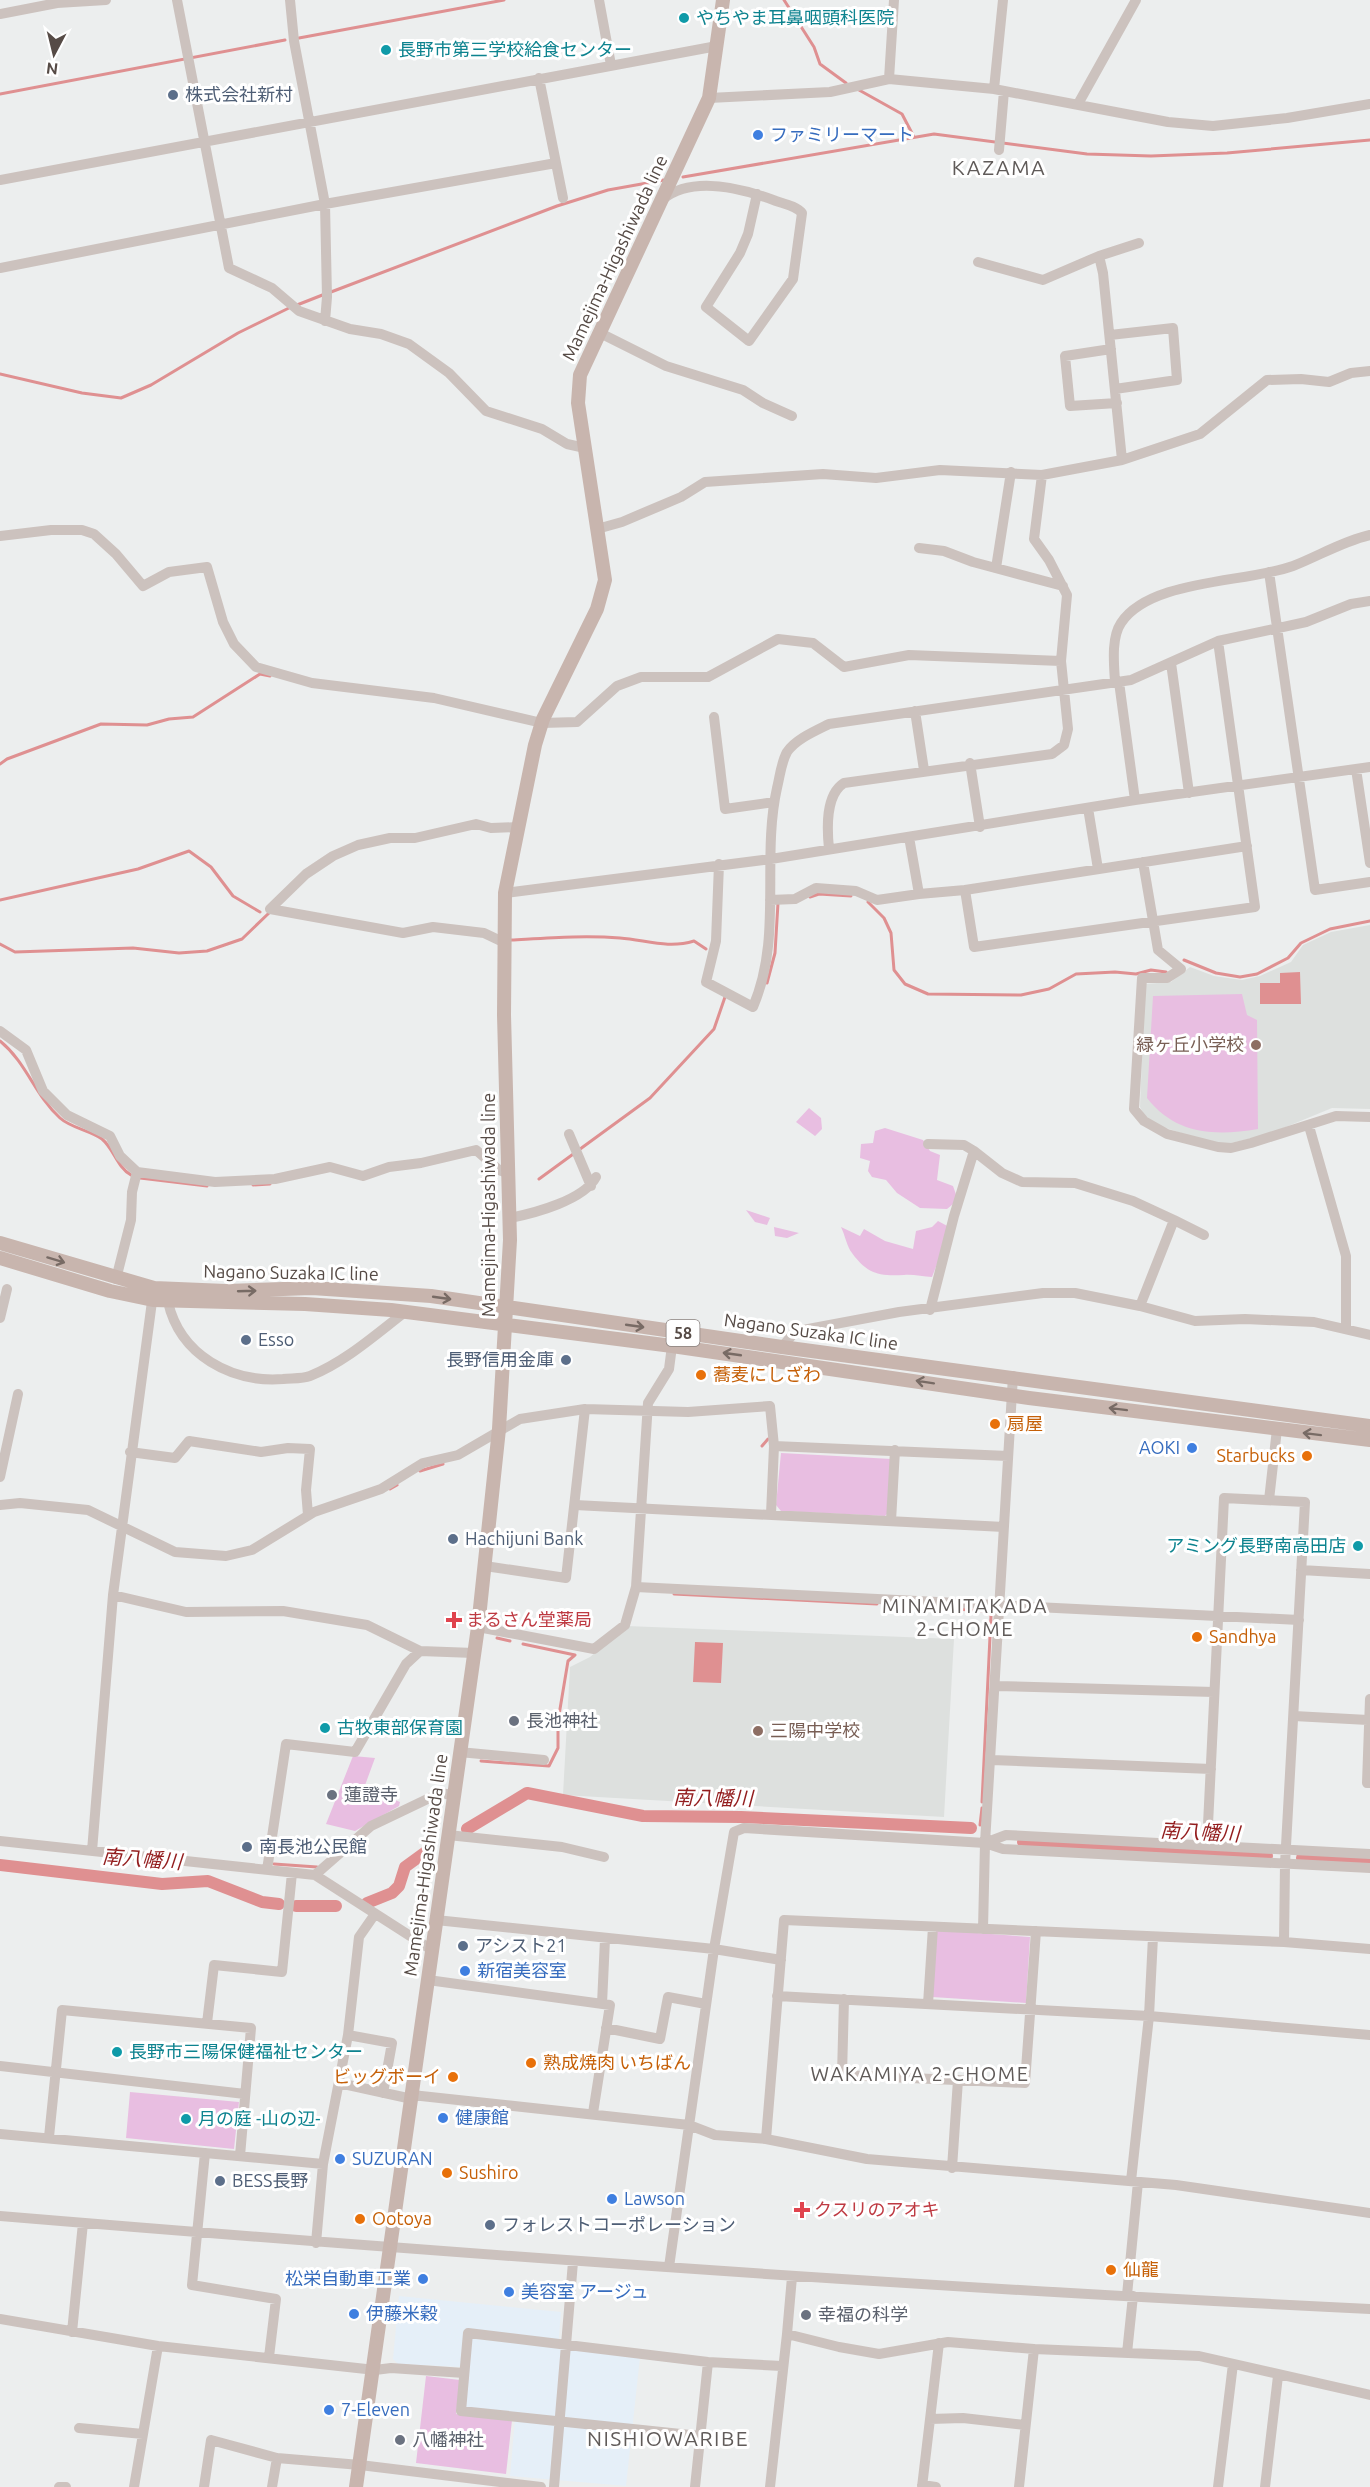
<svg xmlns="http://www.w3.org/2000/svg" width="1370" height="2487" font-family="Ubuntu,'Noto Sans JP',sans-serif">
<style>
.commercial{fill:#e5eff8}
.education{fill:#dde0de}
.green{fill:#e8bee1}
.water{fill:#df9091}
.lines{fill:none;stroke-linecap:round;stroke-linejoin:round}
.stream{stroke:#df9091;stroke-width:3}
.canal{stroke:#df9091;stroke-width:12}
.minor{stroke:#ccc2be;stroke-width:10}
.major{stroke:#c8b5ae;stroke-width:14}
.oneway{stroke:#786b65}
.culture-dot{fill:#0f9aa8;stroke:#fff;stroke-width:2}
.service-dot{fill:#5c6f8a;stroke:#fff;stroke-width:2}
.shop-dot{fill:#3f7fe0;stroke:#fff;stroke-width:2}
.education-dot{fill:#8d6e63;stroke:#fff;stroke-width:2}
.food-dot{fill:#e8710a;stroke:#fff;stroke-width:2}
.health-dot{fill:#e0444e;stroke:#fff;stroke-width:2}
.worship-dot{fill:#6b7280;stroke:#fff;stroke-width:2}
.labels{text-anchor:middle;stroke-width:6;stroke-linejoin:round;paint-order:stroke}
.shield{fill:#fff;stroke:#89817e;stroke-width:1.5}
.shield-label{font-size:16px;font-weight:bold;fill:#564b46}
.culture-label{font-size:18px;fill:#0d838f;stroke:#fff;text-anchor:start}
.service-label{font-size:18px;fill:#4e5e75;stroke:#fff;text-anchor:start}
.shop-label{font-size:18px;fill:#366cbe;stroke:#fff;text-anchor:start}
.street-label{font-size:18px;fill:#564b46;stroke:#fff}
.education-label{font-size:18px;fill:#785e54;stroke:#fff;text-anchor:end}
.food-label{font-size:18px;fill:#c56008;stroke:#fff;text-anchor:start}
.health-label{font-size:18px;fill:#be3a42;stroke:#fff;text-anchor:start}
.worship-label{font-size:18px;fill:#5b616d;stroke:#fff;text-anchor:start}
.neighbourhood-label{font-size:20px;letter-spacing:1.5px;fill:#605b59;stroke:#fff}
.water-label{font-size:20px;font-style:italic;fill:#931d1e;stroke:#fff}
.quarter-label{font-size:21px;letter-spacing:1.5px;fill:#605b59;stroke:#fff}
</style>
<rect width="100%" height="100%" fill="#eceeee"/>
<path class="commercial" d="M399 2296 561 2312 558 2349 640 2357 626 2486 510 2476 515 2419 459 2412 462 2367 398 2364 393 2359Z"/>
<path class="education" d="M1370 925V1109L1332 1108 1269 1134 1227 1144 1208 1142 1163 1127 1146 1118 1140 1107 1145 984 1171 982 1190 967 1214 976 1242 980 1260 976 1291 962 1303 945 1331 932Z
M627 1626 954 1639 944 1817 563 1795 570 1667 590 1657Z"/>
<path class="green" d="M1242 994 1247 1015 1257 1020 1258 1129C1215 1136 1176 1135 1147 1098L1153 996Z
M809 1108 821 1118 822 1129 815 1136 796 1122Z
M885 1128 923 1140 930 1151 940 1155 937 1180 953 1186 958 1200 947 1209 920 1208 897 1193 886 1180 872 1177 868 1171 870 1161 860 1158 861 1144 873 1143 875 1131Z
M746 1210 770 1218 767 1225 755 1222Z
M938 1221 951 1228 932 1277C923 1277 913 1274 904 1275 880 1276 868 1275 852 1253 847 1247 845 1235 841 1227L860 1236 864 1229 885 1241 913 1249 916 1231 932 1227Z
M774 1227 799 1233 787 1238 775 1236Z
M781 1453 892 1459 889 1512 885 1516 781 1511 776 1505Z
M353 1756 375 1758 364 1788 400 1802 399 1806 355 1831 326 1824Z
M936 1930 1030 1937 1026 2003 932 1997Z
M130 2092 239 2102 234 2149 126 2138Z
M426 2376 460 2380 456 2414 512 2420 506 2474 416 2463Z"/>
<path class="water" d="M1300 972 1301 1004H1260V983H1280V973Z
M695 1642 723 1643 721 1683 693 1682Z"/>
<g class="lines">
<path class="stream" d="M784 0 814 47 820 64 846 83
M299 38 504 0
M859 90 902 114 914 137
M0 94 285 40
M683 177 934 134 1087 154 1151 156 1227 153 1370 140
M331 292 557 206 608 190 664 180
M297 305 325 294
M0 374 82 393 121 398 151 385 238 333 291 307
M0 764 7 759 101 724 147 725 169 719 193 717 260 674 270 676
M810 897 819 894 851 896
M0 900 138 869 189 851 211 867 233 896 260 912
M868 902 884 918 891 933 894 970 905 984 928 994 1021 995 1049 989 1076 974 1115 972 1136 974 1151 970 1166 972
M511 940C547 938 584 935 620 938 646 940 668 949 694 941L706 949
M0 944 15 952 133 948 179 953 207 951 242 939 269 913
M1184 960 1216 973 1240 977 1257 974 1288 958 1301 943 1330 929 1370 921
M767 983 775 953 778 903
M0 1041C27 1063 34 1094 60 1118 71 1128 89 1130 102 1139 114 1149 117 1167 131 1175
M140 1178 207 1186
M539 1179 650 1098 714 1029 725 997
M253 1185 270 1184
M762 1446 768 1439
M420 1471 443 1464
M390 1489 397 1485
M674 1594 877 1604
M908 1606 986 1611 991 1616 982 1802
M497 1638 510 1641
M523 1644 575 1655
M481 1761 549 1766 558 1748V1721L568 1661 575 1655
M980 1825 982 1808
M274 1864 317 1867"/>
<path class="canal" d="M467 1829 527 1793 643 1816 741 1817 971 1828
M1023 1842 1267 1856
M1302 1858 1370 1862
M0 1865 162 1884 208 1881 262 1902 279 1904
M367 1903 392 1893 399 1886 405 1867 427 1851
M296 1906H336"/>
<path class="minor" d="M177 0 229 268 272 288 299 311 350 329 381 334 409 344 449 373 486 411 542 429 567 444 585 448
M290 0 294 41 325 204 327 297 325 321
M599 0 611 65
M0 14 57 3 106 0
M539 78 563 198
M889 79 894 0
M994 89 1003 0
M709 98 830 92 889 79 994 89 1168 122 1213 126 1287 118 1370 104
M1078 104 1136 0
M999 150 1004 91
M0 180 717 46
M663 199C693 175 744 189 776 201 785 204 796 206 802 213L793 279 749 341 706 307 740 253 748 234 757 194
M978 262 1043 280 1099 256
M0 268 325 204 556 163
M600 333 666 366 743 390 763 403 792 416
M1110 335 1173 328 1177 380 1115 389
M1111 349 1065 356 1070 406 1117 403
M1122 460 1103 273 1099 256 1139 243
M597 529 622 522 681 497 705 482 823 474 876 478 940 470 1042 475 1122 460 1200 434 1267 380 1301 379 1329 382 1351 373 1370 371
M0 536 51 530H82L94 534 116 554 143 586 169 572 207 567 223 622 234 644 256 667 312 683 434 698 542 723 577 722 617 686 641 677H708L778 639 813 643 844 667 909 655 1061 661
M919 548 944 551 973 562 1063 586
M996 568 1011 472
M1269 572 1315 890 1370 882
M1171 663 1189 793
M1115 682C1114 664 1111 638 1121 623 1150 579 1246 583 1293 566 1319 556 1343 541 1370 535
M1119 682 1135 800
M915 711 924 770
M714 717 725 809 774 802
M970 763 980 827
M1356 769 1370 863
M1088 808 1098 869
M909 837 919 894 965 890 974 947 1255 907 1218 641
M829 849C827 829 825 795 844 783L1052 754 1064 745 1068 729 1061 661 1067 595 1049 560 1034 539 1042 475
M1143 862 1158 950 1181 969 1167 978H1142L1134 1109 1144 1121 1167 1134 1218 1147 1231 1148 1251 1143 1336 1116 1370 1117
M719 864 716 941 706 982 753 1007C783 937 761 860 777 788 780 776 781 763 787 752 796 739 815 731 829 724L1131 680 1218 641 1306 622 1351 604 1370 601
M965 890 1247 846
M505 893 771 859 1135 800 1370 767
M770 900 795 899 816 888 856 891 877 900 919 894
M270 909 306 874 333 856 358 845 390 838H415L476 824 491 828 520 827
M270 909 403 933 433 927 484 933 505 943
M0 1031 26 1050 43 1091 67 1115 110 1136 120 1156 137 1172
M1309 1126 1346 1256V1329
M569 1134 591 1186
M928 1144 964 1145 974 1151
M510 1218C535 1213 584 1200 596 1177
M1174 1220 1204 1235
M116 1279 131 1220 132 1192 137 1172 215 1182 275 1179 330 1167 363 1176 389 1167 421 1163 476 1150 499 1170 510 1174
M168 1302C180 1355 231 1383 283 1379 291 1378 302 1379 310 1376 345 1362 375 1335 405 1312
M930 1310 954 1216 974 1151 1002 1173 1022 1182 1075 1183 1133 1201 1174 1220 1140 1306
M0 1318 7 1289
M782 1347 794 1333 803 1330 899 1312 1043 1293H1075L1140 1306 1195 1321 1245 1319 1314 1322 1370 1335
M774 1446 1008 1456
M130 1452 175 1458 189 1441 261 1452 288 1448 310 1449 306 1490 308 1515
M0 1477 18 1394
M1269 1500 1277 1429
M0 1505 20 1503 88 1510 175 1552 226 1556 252 1550 314 1512 381 1489 423 1463 458 1455 520 1419 585 1409 688 1412 770 1406 774 1446 771 1514
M575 1505 1004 1527
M891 1521 895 1450
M485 1566 566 1578 585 1409
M1301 1570 1370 1574
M636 1587 1299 1620
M113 1595 186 1612 283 1611 367 1625 420 1651 474 1653
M478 1627 594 1649 625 1625 636 1587 648 1403 669 1369 672 1346
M996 1686 1214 1692
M1370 1699 1367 1783H1370
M1294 1716 1368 1720
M459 1752 544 1760
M992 1760 1211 1769
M448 1835 562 1847 604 1857
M0 1841 315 1875 432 1950
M985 1843 1006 1835 1370 1854
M1207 1845 1224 1498 1305 1502 1285 1864 1284 1942
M92 1851 113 1595 153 1294
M267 1870 286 1744 355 1752 406 1664 420 1651
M315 1875 371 1826 440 1793 452 1795
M436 1920 714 1949 781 1960
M983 1929 985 1843 1013 1376
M428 1980 610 2005 593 2113
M777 1996 1149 2016 1370 2035
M844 1999 842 2075 1025 2083 1036 1931
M602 2004 605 1939
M928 2004 933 1927
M207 2023 214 1965 282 1972 292 1873
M606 2028 660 2039 668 1997 706 2004
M348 2035 392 2043 383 2093
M0 2066 245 2094
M339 2083 412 2099
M412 2095 689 2125 715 2135 766 2139 867 2159 1176 2185 1370 2213
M0 2134 323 2164
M49 2137 62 2010 251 2028 240 2156
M766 2139 784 1920 1284 1942 1370 1949
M205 2153 192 2285 276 2299 269 2357
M952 2168 958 2080
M1131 2181 1149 2016 1153 1937
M0 2216C456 2254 913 2287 1370 2309
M316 2243 323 2164 348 2035 359 1937 375 1914
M669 2267 714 1949 734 1832 744 1828 985 1843 1003 1849 1370 1868
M1127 2295 1138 2182
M0 2319 158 2346 375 2370 391 2368 464 2373
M72 2332 83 2223
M787 2334 792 2277
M1127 2353 1133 2296
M930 2419 963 2418 1025 2425
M79 2428 143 2434
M700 2436 461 2411 468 2333 708 2362 782 2366
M922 2485 936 2487
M59 2487H66
M134 2487 158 2346
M204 2487 211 2440 277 2458 360 2465 541 2487
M272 2487 277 2458
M554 2487 573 2262
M695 2487 708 2362
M770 2487 787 2334 839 2347 879 2354 948 2342 1034 2349 1199 2356 1370 2395
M922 2487 939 2343
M1019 2487 1034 2349
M1218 2487 1233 2364
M1265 2487 1278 2376"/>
<path class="major" d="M0 1243 154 1288 226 1291 312 1288 431 1296 782 1347 1370 1426
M0 1258 110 1291 153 1300 305 1304 391 1310 672 1346 1029 1398 1370 1440
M356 2487 478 1627 499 1429 510 1240 504 1015 505 893 535 745 543 719 597 609 605 580 578 403 580 375 709 98 723 0"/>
</g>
<defs><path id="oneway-shaft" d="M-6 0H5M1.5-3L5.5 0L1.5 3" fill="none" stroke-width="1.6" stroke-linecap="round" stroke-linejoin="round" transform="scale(1.5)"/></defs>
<g class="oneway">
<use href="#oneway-shaft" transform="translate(56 1260) rotate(17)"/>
<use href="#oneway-shaft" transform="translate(247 1291) rotate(-2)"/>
<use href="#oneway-shaft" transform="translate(442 1298) rotate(8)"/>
<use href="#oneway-shaft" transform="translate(635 1326) rotate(8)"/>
<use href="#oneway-shaft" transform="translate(732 1354) rotate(-172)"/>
<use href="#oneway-shaft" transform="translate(925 1382) rotate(-171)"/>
<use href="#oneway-shaft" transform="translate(1118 1409) rotate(-173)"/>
<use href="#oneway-shaft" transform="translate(1312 1434) rotate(-173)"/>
</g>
<g class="culture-dot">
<circle cx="684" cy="18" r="6"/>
<circle cx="386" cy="50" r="6"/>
<circle cx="1358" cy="1546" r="6"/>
<circle cx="325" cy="1728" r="6"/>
<circle cx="117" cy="2052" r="6"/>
<circle cx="186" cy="2119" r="6"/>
</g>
<g class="service-dot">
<circle cx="173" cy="95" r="6"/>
<circle cx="246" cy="1340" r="6"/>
<circle cx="566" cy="1360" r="6"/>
<circle cx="453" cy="1539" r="6"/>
<circle cx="247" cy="1847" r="6"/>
<circle cx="463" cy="1946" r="6"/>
<circle cx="220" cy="2181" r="6"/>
<circle cx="490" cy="2225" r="6"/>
</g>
<g class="shop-dot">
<circle cx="758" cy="135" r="6"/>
<circle cx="1192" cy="1448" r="6"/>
<circle cx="465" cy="1971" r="6"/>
<circle cx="443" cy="2118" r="6"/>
<circle cx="340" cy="2159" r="6"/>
<circle cx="612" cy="2199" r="6"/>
<circle cx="423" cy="2279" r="6"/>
<circle cx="509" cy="2292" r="6"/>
<circle cx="354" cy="2314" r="6"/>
<circle cx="329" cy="2410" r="6"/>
</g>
<g class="education-dot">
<circle cx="1256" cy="1045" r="6"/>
<circle cx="758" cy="1731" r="6"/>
</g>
<g class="food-dot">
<circle cx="701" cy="1375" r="6"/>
<circle cx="995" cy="1424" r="6"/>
<circle cx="1307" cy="1456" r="6"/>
<circle cx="1197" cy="1637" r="6"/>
<circle cx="531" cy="2063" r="6"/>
<circle cx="453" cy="2077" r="6"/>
<circle cx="447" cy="2173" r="6"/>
<circle cx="360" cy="2219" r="6"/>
<circle cx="1111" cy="2270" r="6"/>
</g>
<g class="health-dot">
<path d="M451 1611h6v6h6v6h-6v6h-6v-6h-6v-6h6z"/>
<path d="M799 2201h6v6h6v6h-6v6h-6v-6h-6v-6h6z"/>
</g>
<g class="worship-dot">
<circle cx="514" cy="1721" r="6"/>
<circle cx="332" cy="1795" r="6"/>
<circle cx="806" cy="2315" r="6"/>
<circle cx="400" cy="2440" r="6"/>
</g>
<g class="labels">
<rect class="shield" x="666.5" y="1320" width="33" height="26" rx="4.5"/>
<g class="shield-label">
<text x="683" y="1339">58</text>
</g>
<g class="culture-label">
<text x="696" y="24">やちやま耳鼻咽頭科医院</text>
<text x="398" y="56">長野市第三学校給食センター</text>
<text x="1346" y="1552" text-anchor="end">アミング長野南高田店</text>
<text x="337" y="1734">古牧東部保育園</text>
<text x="129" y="2058">長野市三陽保健福祉センター</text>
<text x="198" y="2125">月の庭 -山の辺-</text>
</g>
<g class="service-label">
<text x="185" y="101">株式会社新村</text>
<text x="258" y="1346">Esso</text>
<text x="554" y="1366" text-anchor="end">長野信用金庫</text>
<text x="465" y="1545">Hachijuni Bank</text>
<text x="259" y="1853">南長池公民館</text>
<text x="475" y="1952">アシスト21</text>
<text x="232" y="2187">BESS長野</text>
<text x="502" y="2231">フォレストコーポレーション</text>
</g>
<g class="shop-label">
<text x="770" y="141">ファミリーマート</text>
<text x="1180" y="1454" text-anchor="end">AOKI</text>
<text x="477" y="1977">新宿美容室</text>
<text x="455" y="2124">健康館</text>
<text x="352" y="2165">SUZURAN</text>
<text x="624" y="2205">Lawson</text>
<text x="411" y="2285" text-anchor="end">松栄自動車工業</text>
<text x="521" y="2298">美容室 アージュ</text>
<text x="366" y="2320">伊藤米穀</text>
<text x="341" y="2416">7-Eleven</text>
</g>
<g class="street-label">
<text transform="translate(615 258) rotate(-65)" y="6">Mamejima-Higashiwada line</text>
<text transform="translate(489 1205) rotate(-90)" y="6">Mamejima-Higashiwada line</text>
<text transform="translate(291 1273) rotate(1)" y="6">Nagano Suzaka IC line</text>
<text transform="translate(811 1332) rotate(8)" y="6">Nagano Suzaka IC line</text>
<text transform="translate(426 1865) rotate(-82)" y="6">Mamejima-Higashiwada line</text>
</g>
<g class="education-label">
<text x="1244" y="1051">緑ヶ丘小学校</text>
<text x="770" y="1737" text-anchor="start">三陽中学校</text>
</g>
<g class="food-label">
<text x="713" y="1381">蕎麦にしざわ</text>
<text x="1007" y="1430">扇屋</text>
<text x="1295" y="1462" text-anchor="end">Starbucks</text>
<text x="1209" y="1643">Sandhya</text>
<text x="543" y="2069">熟成焼肉 いちばん</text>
<text x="441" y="2083" text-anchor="end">ビッグボーイ</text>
<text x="459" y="2179">Sushiro</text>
<text x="372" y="2225">Ootoya</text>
<text x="1123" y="2276">仙龍</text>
</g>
<g class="health-label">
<text x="466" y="1626">まるさん堂薬局</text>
<text x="814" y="2216">クスリのアオキ</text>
</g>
<g class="worship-label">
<text x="526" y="1727">長池神社</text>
<text x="344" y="1801">蓮證寺</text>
<text x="818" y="2321">幸福の科学</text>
<text x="412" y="2446">八幡神社</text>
</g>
<g class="neighbourhood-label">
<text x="965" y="1613">MINAMITAKADA<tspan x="965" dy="23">2-CHOME</tspan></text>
<text x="920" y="2081">WAKAMIYA 2-CHOME</text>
</g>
<g class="water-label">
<text transform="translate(713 1798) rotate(1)" y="7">南八幡川</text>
<text transform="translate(1200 1832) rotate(3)" y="7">南八幡川</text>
<text transform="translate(142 1859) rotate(4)" y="7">南八幡川</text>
</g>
<g class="quarter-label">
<text x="999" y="175">KAZAMA</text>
<text x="668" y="2446">NISHIOWARIBE</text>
</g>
</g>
<g transform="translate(54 54) rotate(187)" stroke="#ffffff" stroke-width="4.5" paint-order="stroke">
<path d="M0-4.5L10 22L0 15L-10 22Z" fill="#564b46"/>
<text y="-9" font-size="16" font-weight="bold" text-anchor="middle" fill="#564b46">N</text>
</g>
</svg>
